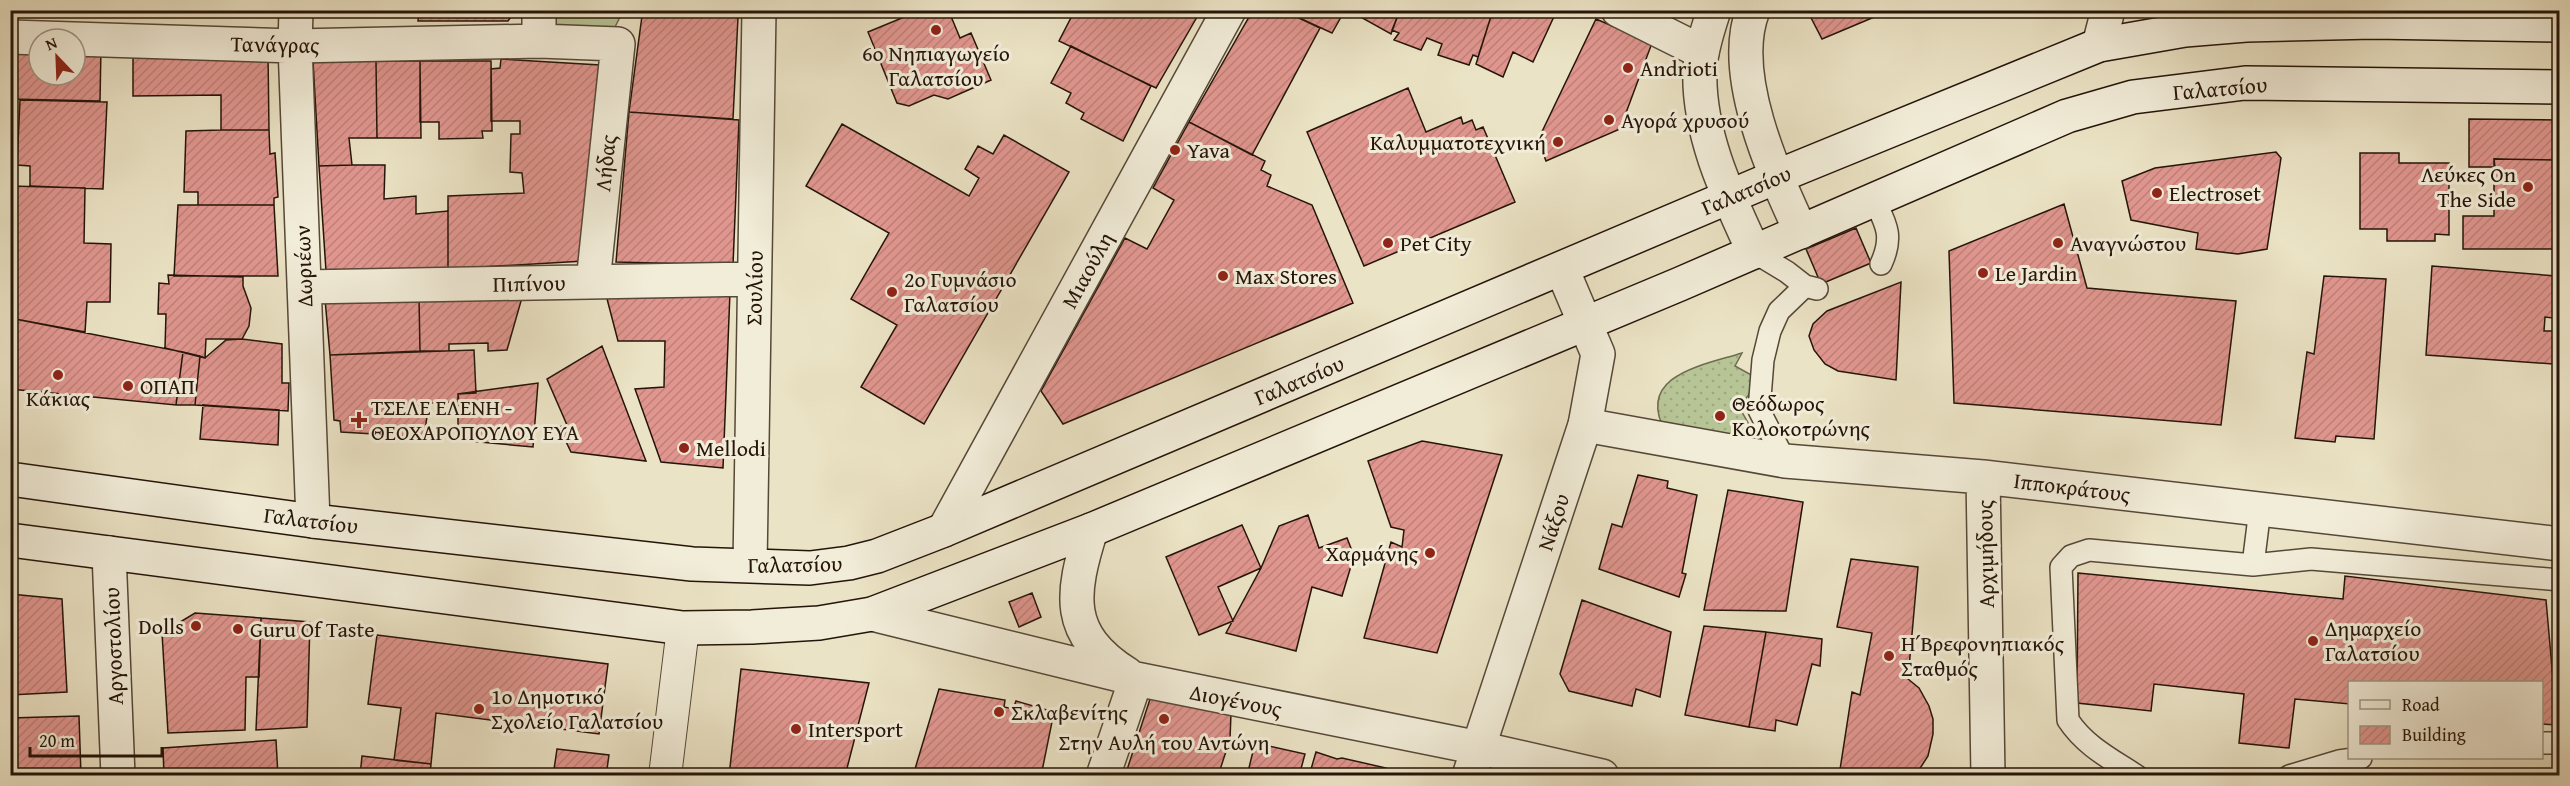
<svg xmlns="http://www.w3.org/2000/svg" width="2570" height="786" font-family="'Gentium Book Plus',serif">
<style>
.green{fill:#b7c495;stroke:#6e6c50;stroke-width:1.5}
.garden{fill:url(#garden-dots);stroke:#6e6c50;stroke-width:1.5}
.building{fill:url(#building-hatch);stroke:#25140a;stroke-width:1.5}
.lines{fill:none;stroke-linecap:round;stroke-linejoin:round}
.service-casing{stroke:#564839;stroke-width:24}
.pedestrian-casing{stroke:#564839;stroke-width:34}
.minor-casing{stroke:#564839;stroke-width:36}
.tertiary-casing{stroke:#564839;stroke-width:36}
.secondary-casing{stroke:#25140a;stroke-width:36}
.service{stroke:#f2edd9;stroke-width:21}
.pedestrian{stroke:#f2edd9;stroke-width:32}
.minor{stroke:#f2edd9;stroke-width:33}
.tertiary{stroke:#f2edd9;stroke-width:33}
.secondary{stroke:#f2edd9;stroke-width:33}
.poi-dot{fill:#8f2418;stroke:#f2edd9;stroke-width:2}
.labels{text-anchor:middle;stroke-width:6;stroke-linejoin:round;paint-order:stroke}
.street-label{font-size:22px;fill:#25140a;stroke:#f2edd9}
.poi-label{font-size:22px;fill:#25140a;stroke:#f2edd9;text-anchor:start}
</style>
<defs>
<pattern id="garden-dots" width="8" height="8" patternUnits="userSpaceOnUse" patternTransform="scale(1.5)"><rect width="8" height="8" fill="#b7c495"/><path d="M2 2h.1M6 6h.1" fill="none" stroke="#9da87f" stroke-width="1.8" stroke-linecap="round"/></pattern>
<pattern id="building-hatch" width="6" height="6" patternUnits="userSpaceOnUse" patternTransform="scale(1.5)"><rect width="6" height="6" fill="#e0968f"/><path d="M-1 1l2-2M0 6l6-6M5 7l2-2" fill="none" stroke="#c0807a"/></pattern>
</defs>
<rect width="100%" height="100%" fill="#ebe3c5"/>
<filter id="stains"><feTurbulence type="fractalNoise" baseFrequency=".00333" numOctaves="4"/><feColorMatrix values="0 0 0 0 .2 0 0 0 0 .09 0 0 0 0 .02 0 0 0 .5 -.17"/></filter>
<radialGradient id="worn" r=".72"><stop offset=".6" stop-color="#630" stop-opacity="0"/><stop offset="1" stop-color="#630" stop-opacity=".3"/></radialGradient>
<path class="green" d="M553 11H623L613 31 553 30Z"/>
<path class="garden" d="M1742 353 1735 366 1753 376 1750 393 1741 405 1742 412 1762 448 1665 431C1635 375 1704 365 1742 353Z"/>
<path class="building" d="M419 10H516L508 21H418Z
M914 10H959L950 14 960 38 971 33 991 80 948 99 934 95 909 106 897 103 868 32 914 13Z
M1075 10H1201L1156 88 1059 41Z
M1253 10H1282L1320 28 1252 155 1189 122Z
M1282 10H1345L1332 33Z
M1348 10H1400L1391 34Z
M1400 10H1493L1478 57 1473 55 1469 65 1438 55 1442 44 1427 38 1421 50 1394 40 1399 33 1392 30Z
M1493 10H1557L1533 62 1513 52 1503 77 1476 64Z
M1807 10H1891L1822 39Z
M642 16 738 17 733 119 629 112Z
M1596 19 1652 43 1620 129 1546 161 1538 140Z
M10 45 39 46V75H75V47H101L100 101 10 99Z
M1071 46 1151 86 1123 141 1081 119 1084 113 1066 103 1071 93 1051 83Z
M133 49 268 53 269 130H221V95L133 96Z
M501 59 600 65 584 261 448 269V196L524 193 522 173 510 172 511 134H520V121H491V69L500 68Z
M313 61H376L377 138H349L352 165 319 166Z
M376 61H420L421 138H377Z
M420 61H491L492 131H482L483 138 439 139V122H420Z
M1408 88 1426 132 1461 117 1463 124 1472 120 1476 130 1483 127 1515 202 1364 266 1307 132Z
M20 100 107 102 103 189 30 186V166L17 165Z
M629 112 739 120 733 265 616 262Z
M2469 119 2560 120V169L2558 160 2494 159 2495 167H2469Z
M1189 122 1265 161 1261 170 1271 175 1267 186 1312 205 1353 303 1063 424 1041 391 1125 238 1147 249 1174 200 1153 188Z
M842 124 969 196 979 178 965 169 978 146 993 154 1004 135 1069 172 924 424 861 387 897 325 851 299 889 233 806 186Z
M221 130H269L270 154 275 153 278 197 274 198V205H198V192H184L186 131Z
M2276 152 2281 158 2267 249 2238 254 2196 249 2198 233 2131 220 2122 181 2155 168Z
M2360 153H2399V163H2449V235L2435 234V241H2387V229H2360Z
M2494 159 2558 160 2557 249H2463V216H2494Z
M352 165H385L384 199 416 196V214L448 211V269L326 271 319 166Z
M10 186 85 188 84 243 111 244 110 302H87L85 332 10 318Z
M2064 204 2087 288 2236 301 2221 425 1954 403 1949 251Z
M178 205H274L278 276H174Z
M1856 228 1871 263 1821 284 1806 249Z
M2432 266 2556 276 2553 318 2545 317 2544 331H2555L2553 364 2426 355Z
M168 275 243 277V286L251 308 249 326 242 339H206L205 358 165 348 166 314H158L159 283 169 284Z
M2324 276 2386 279 2374 439 2336 436 2335 442 2295 438 2307 352 2314 354Z
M1901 282 1896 380 1838 371 1825 364 1814 350 1809 336 1813 324 1827 311Z
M730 292 723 468 661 462 635 389 664 387 665 341H618L606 295Z
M523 294 507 350 488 351V343L449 344V351H420L419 298Z
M419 298 420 351 330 355 325 299Z
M10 318 183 352 176 405 10 389Z
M242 339 282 344V383H289L288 411 195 405 200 356 205 358 226 340Z
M602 346 646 461 571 452 559 427 567 425 547 379Z
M474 350 476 393 458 394 459 402 429 403 424 437 341 432 340 421 334 420 330 355Z
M183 352 200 356 195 405H176Z
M538 383 533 447 458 440V394Z
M203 405 279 410 278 445 200 439Z
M1422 441 1502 455 1437 653 1364 638 1391 542 1402 547 1404 530 1391 527 1368 461Z
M1638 475 1668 481 1667 488 1697 495 1682 573 1686 574 1679 597 1599 569 1612 524 1622 527Z
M1728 490 1803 502 1786 611 1704 610Z
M1308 515 1319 548 1347 538 1354 556 1342 596 1312 587 1296 651 1226 633 1261 568 1279 526Z
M1242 525 1261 568 1218 587 1233 621 1199 635 1166 557Z
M1851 559 1918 567 1908 679 1919 688 1929 706 1933 719V734L1928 756 1915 776H1839L1852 692 1860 695 1872 633 1837 627Z
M2078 573 2343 599 2345 576 2546 600 2557 725 2542 724V682H2350V704L2295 699 2289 748 2239 743 2244 694 2154 684 2151 711 2077 703Z
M1032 593 1041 617 1019 627 1009 602Z
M10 594 62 599 67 692 10 695Z
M1582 600 1671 632 1660 697 1636 689 1632 706 1569 691 1560 674Z
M195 613 261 618 259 677H246L245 730 168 733 162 633Z
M261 618 310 622 307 727 256 730Z
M1704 626 1766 632 1749 727 1685 715Z
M1766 632 1822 639 1820 666 1812 664 1797 725 1776 720 1775 731 1749 727Z
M377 635 608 664 599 734 436 713 431 764 394 760 401 708 368 704Z
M741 669 869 683 845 776H729Z
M939 689 1005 700 1004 707 1013 709 1016 701 1054 712 1041 776H938L915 769Z
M1151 696 1231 713 1230 739 1218 776H1125Z
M79 716 81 776H10V718Z
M276 740 278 776H164L163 748Z
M1255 743 1305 754 1299 776H1247Z
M557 749 609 755 606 776H553Z
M1316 752 1337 759 1342 758 1386 768 1384 776H1309Z
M362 756 431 764 430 776H360Z"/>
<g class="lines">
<g class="service-casing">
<path id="service" d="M1874 199C1886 224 1894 236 1881 264
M1754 252 1787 272 1805 286 1817 289
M1785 461 1759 410 1763 360 1770 331 1779 311 1805 286
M2253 565 2260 509
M2542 743H2560
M2137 776C2111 759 2085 746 2068 720L2061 567 2071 556 2089 550 2253 565 2311 559 2560 580
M2289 776 2339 761 2361 758"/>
</g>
<g class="pedestrian-casing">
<path id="pedestrian" d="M665 776 683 628"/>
</g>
<g class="minor-casing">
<path id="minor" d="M296 10 295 46 313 521
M1618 10 1702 52
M10 37 295 46 539 41 618 44 593 282
M539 41V10
M2099 45 2108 10
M304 287 754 279
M1585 425 1785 461 1983 477 2560 544
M1983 477 1988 776
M944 530 1229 10
M1091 530C1071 594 1064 634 1127 674
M109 553 118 776
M750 565 759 10
M872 614 1136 679 1479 748 1602 776
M1103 776 1136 679"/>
</g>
<g class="tertiary-casing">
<path id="tertiary" d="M1714 10C1708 29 1701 49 1700 68 1697 132 1728 196 1754 252
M1753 10C1728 74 1774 173 1801 232
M1469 776 1585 425 1598 354 1562 269"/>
</g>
<g class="secondary-casing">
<path id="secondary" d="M10 479 313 521 692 564 810 568 849 563 877 556 944 530 1776 177 2099 45 2185 30 2246 25 2373 22 2560 25
M10 540 683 628 752 627 819 623 872 614 1091 530 1680 284 2067 116 2133 97 2245 83 2560 87"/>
</g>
<use href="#service" class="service"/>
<use href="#pedestrian" class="pedestrian"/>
<use href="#minor" class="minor"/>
<use href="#tertiary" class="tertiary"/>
<use href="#secondary" class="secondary"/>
</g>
<g class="poi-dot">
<circle cx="936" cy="30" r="6"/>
<circle cx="1628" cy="68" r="6"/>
<circle cx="1609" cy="120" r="6"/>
<circle cx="1558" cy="142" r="6"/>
<circle cx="1175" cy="150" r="6"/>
<circle cx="2528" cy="187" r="6"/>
<circle cx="2157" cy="193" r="6"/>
<circle cx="1388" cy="243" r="6"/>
<circle cx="2058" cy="243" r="6"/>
<circle cx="1983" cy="273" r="6"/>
<circle cx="1223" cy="276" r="6"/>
<circle cx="892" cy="292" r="6"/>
<circle cx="58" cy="375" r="6"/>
<circle cx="128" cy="386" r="6"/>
<circle cx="1720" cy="416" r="6"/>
<path d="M356 411h6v6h6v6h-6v6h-6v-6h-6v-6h6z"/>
<circle cx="684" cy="448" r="6"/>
<circle cx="1430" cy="553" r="6"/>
<circle cx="196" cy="626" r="6"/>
<circle cx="238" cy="629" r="6"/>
<circle cx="2313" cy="641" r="6"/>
<circle cx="1889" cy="656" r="6"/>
<circle cx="479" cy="709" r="6"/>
<circle cx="999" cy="712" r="6"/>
<circle cx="1164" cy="719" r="6"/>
<circle cx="796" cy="729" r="6"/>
</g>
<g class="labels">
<g class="street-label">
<text transform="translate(275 44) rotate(1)" y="8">Τανάγρας</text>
<text transform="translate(2220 88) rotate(-5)" y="8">Γαλατσίου</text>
<text transform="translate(605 163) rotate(-84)" y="8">Λήδας</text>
<text transform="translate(1746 190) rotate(-23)" y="8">Γαλατσίου</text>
<text transform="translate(303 266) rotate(-92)" y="8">Δωριέων</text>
<text transform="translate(1087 270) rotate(-61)" y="8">Μιαούλη</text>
<text transform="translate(529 283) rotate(-1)" y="8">Πιπίνου</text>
<text transform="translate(754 288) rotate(-89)" y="8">Σουλίου</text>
<text transform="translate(1299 380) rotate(-23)" y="8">Γαλατσίου</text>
<text transform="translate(2072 487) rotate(7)" y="8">Ιπποκράτους</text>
<text transform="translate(311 520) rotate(7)" y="8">Γαλατσίου</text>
<text transform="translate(1553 522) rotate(-72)" y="8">Νάξου</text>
<text transform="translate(1985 554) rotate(-91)" y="8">Αρχιμήδους</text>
<text transform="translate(795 564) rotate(-1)" y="8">Γαλατσίου</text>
<text transform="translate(113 646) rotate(-92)" y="8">Αργοστολίου</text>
<text transform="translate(1236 700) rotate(11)" y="8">Διογένους</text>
</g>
<g class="poi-label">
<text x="936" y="61" text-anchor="middle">6ο Νηπιαγωγείο<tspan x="936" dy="25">Γαλατσίου</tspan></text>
<text x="1640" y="76">Andrioti</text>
<text x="1621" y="128">Αγορά χρυσού</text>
<text x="1546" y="150" text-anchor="end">Καλυμματοτεχνική</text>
<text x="1187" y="158">Yava</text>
<text x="2516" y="182" text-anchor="end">Λεύκες On<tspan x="2516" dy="25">The Side</tspan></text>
<text x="2169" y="201">Electroset</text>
<text x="1400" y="251">Pet City</text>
<text x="2070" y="251">Αναγνώστου</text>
<text x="1995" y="281">Le Jardin</text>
<text x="1235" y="284">Max Stores</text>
<text x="904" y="287">2ο Γυμνάσιο<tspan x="904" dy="25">Γαλατσίου</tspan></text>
<text x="140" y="394">ΟΠΑΠ</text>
<text x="58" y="406" text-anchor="middle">Κάκιας</text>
<text x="1732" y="411">Θεόδωρος<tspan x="1732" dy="25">Κολοκοτρώνης</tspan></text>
<text x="371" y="415">ΤΣΕΛΕ ΕΛΕΝΗ -<tspan x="371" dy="25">ΘΕΟΧΑΡΟΠΟΥΛΟΥ ΕΥΑ</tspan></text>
<text x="696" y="456">Mellodi</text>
<text x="1418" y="561" text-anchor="end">Χαρμάνης</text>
<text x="184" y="634" text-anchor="end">Dolls</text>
<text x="2325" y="636">Δημαρχείο<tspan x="2325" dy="25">Γαλατσίου</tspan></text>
<text x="250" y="637">Guru Of Taste</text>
<text x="1901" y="651">Η΄ Βρεφονηπιακός<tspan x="1901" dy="25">Σταθμός</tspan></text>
<text x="491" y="704">1ο Δημοτικό<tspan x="491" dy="25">Σχολείο Γαλατσίου</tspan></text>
<text x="1011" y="720">Σκλαβενίτης</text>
<text x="808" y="737">Intersport</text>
<text x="1164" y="750" text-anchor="middle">Στην Αυλή του Αντώνη</text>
</g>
</g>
<rect width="2570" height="786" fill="none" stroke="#ebe3c5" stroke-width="36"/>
<rect x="12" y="12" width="2546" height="762" fill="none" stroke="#25140a" stroke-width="3"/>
<rect x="18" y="18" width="2534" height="750" fill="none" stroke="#25140a" stroke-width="1.5"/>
<rect x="2348" y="681" width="195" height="78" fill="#f2edd9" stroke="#a09686" stroke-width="1.5"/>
<rect x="2360" y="700" width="30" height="9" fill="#f2edd9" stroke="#a09686" stroke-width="1.5"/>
<text x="2402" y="711" font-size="18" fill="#25140a">Road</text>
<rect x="2360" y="726" width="30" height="18" fill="url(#building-hatch)" stroke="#a09686" stroke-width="1.5"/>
<text x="2402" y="741" font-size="18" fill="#25140a">Building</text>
<g transform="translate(57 57) rotate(337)"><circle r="28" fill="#f2edd9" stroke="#a09686" stroke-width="1.5"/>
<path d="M0-4.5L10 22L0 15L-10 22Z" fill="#8f2418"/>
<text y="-9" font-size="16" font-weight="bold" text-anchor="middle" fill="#25140a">N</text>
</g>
<path d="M30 747v9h132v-9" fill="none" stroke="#25140a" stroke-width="3"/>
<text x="39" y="747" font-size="18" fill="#25140a" stroke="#f2edd9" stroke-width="4.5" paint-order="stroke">20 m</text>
<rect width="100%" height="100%" filter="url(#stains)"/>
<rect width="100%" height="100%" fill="url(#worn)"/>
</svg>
